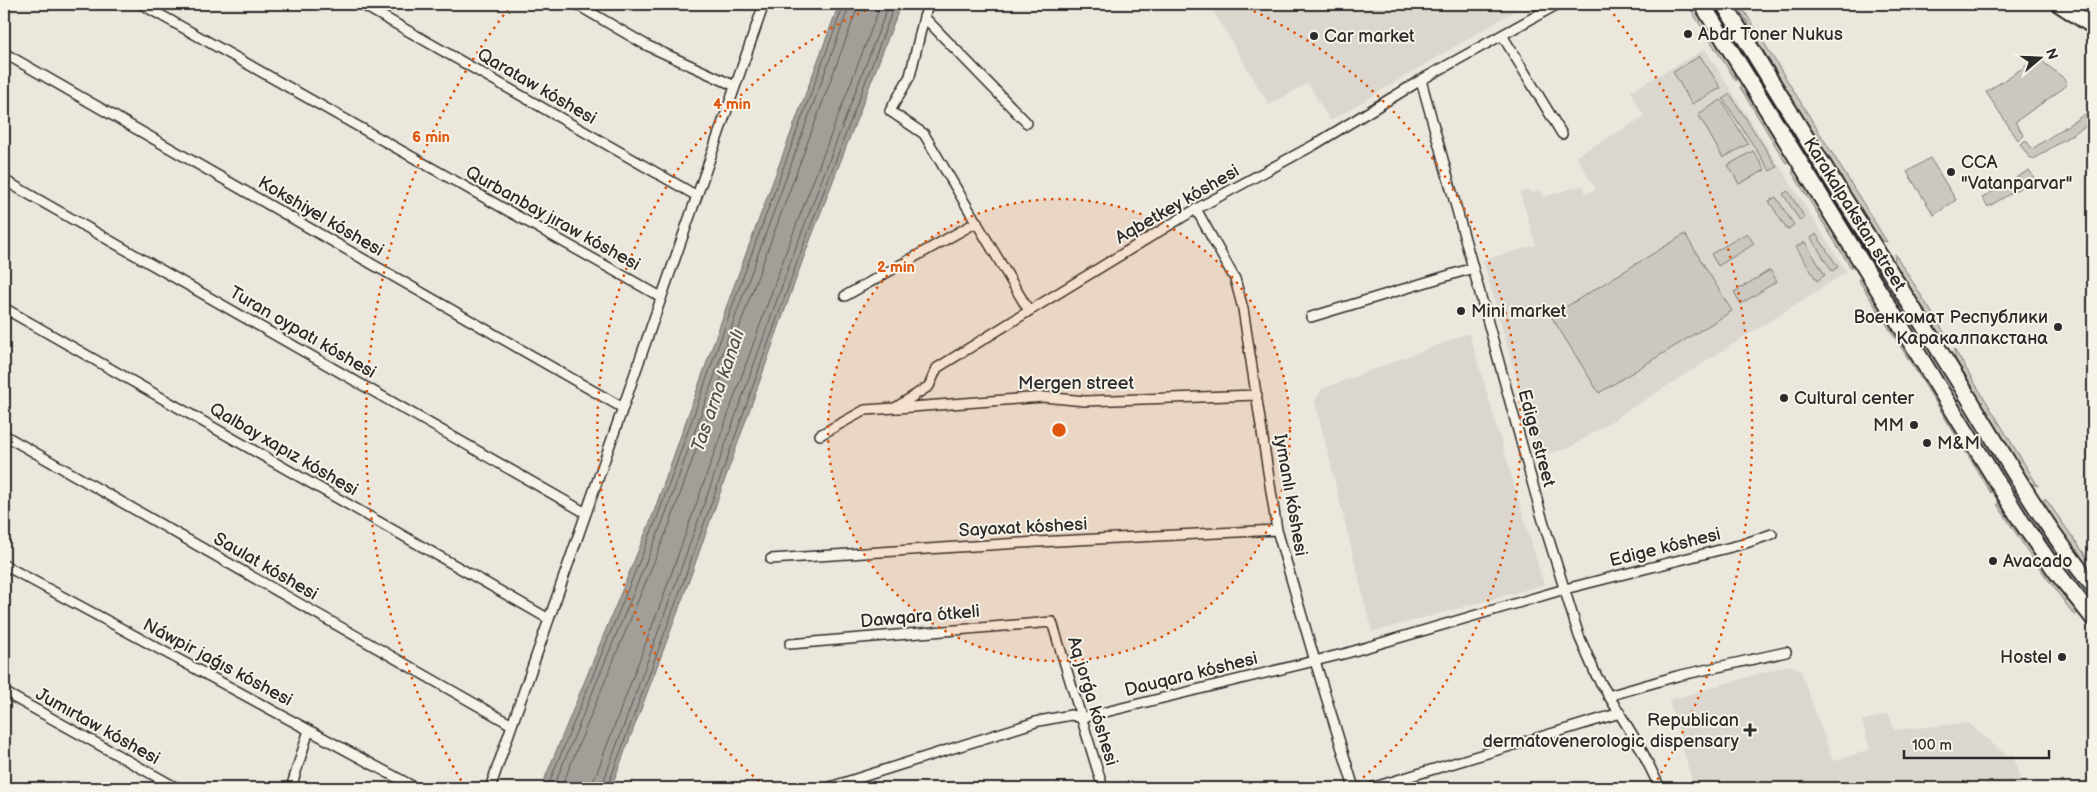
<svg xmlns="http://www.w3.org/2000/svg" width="2097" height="792" font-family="'Balsamiq Sans',sans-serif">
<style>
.built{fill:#dbd7ce}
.green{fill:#cbc8bf;stroke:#7b7a75}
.water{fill:#a29f98;stroke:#72716c}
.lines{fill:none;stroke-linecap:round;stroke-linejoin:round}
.shore{stroke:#5b5957;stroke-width:1}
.street-casing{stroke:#2b2b2b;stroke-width:12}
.primary-casing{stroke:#2b2b2b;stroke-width:19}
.street{stroke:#f7f3e8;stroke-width:9}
.primary{stroke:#f7f3e8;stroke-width:15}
.ring{fill:none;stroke:#df570e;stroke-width:2.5;stroke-dasharray:2.5 5}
.poi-dot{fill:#2b2b2b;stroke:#f7f3e8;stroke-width:2}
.labels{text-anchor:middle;stroke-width:4;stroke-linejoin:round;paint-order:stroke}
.poi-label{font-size:18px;fill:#2b2b2b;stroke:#f7f3e8;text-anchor:start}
.street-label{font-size:18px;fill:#2b2b2b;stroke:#f7f3e8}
.water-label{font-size:19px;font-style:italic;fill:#555451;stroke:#f7f3e8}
.centre{fill:#df570e;stroke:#f7f3e8;stroke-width:2.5}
.ring-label{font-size:15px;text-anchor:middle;font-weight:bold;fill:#df570e;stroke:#f7f3e8;stroke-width:4;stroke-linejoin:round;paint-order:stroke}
</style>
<rect width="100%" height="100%" fill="#ebe7dd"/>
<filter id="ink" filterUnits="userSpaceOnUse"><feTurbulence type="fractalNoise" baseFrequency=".02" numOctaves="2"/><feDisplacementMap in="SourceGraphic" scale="10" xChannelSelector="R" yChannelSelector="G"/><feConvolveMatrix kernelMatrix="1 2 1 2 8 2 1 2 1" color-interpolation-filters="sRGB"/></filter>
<g filter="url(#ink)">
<path class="built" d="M1209 4H1526L1330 121 1308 83 1269 105Z
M1705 49 1847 272 1569 448 1538 456 1483 260 1536 245 1520 193 1528 190 1531 193 1541 190 1543 197 1583 185 1586 194 1596 190 1576 156 1644 117 1631 91Z
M1469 333 1544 585 1372 632 1315 401 1322 389Z
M1789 665 1800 669 1833 761 1870 750 1862 721 1889 714 1894 730 1968 723 2007 756 2013 754 2022 788H1694L1669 700Z"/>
<path class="green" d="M1687 4H1692L1737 74 1736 81Z
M1732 4H1740L1887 242 1880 240 1748 26V23L1736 4Z
M1700 56 1721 88 1692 104 1673 72Z
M2038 58 2066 80 2065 87 2015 122 2024 136 2018 140 1986 92Z
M1740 87 1745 88 1747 91 1788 156 1789 161 1786 163Z
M1730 94 1777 167 1770 171 1723 99Z
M1721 100 1748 144 1723 158 1698 114Z
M2091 110H2093V121L2034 159 2029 157 2020 144 2026 140 2032 149Z
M1753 151 1765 170 1739 184 1728 165Z
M1930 158 1956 200 1934 215 1907 172Z
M2029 170 2035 179 1988 207 1982 198Z
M1795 171 1797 172 1853 262 1851 268 1792 172Z
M1788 191 1805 218 1800 221 1783 194Z
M1776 197 1794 225 1787 230 1769 201Z
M1747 233 1754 244 1718 266 1711 254Z
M1685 234 1732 311 1599 393 1551 316Z
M1816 234 1838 267 1832 271 1811 238Z
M1805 242 1825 275 1817 281 1796 247Z
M1895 254 1946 335 1939 333 1894 262Z
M1770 270 1777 281 1741 304 1734 292Z
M1858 279 1864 280 1991 485V493L1928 390Z
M1954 349 2038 486 2030 483 1955 358Z
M2045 498 2093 566V575L2043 505Z
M2000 503 2003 505 2076 608 2077 613 2075 616 2032 558 1997 504Z"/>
<path class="water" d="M839 4H901L803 259 680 606 611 788H541L652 517 731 294Z"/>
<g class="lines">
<path class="shore" d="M547 788 657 518 736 296 844 4
M553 788 663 521 742 298 850 4
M561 788 670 523 749 300 856 12 858 4
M593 788 594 780 662 600 786 252 881 4
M601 788 669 602 793 255 889 4
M607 788 675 605 799 257 895 4"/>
<g class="street-casing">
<path id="street" d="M141 4 661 297
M361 4 697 196
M576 4 646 45 735 86
M929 4 924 17 910 76 890 111 924 134 1029 311
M4 8 6 4
M924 17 1027 123
M1502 35 1562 134
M4 53 623 408
M1421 80 1541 514 1579 636 1596 675 1640 747 1660 788
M4 180 586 513
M1196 209 1235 279 1243 309 1277 530 1315 661 1354 788
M845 296 977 222
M4 308 549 619
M1311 317 1473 268
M898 408 1044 397 1085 401 1257 395
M4 435 512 725
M820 435 865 410 895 408 929 386 937 368 1029 311 1196 209 1314 145 1421 80 1558 4
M771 559 1037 542 1277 530
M4 565 416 788
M790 644 1052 622 1103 788
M4 692 177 788
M1608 696 1677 676 1786 652
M291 788 309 730
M490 788 764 4
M827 788 1039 721 1071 715 1081 718 1347 653 1565 589 1743 544 1772 534
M1371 788 1620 713"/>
</g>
<g class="primary-casing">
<path id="primary" d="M1702 4 2023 524 2055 570 2093 618
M1724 4C1798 127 1876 249 1952 371 1998 443 2038 520 2093 586
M2059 4 2093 26"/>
</g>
<use href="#street" class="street"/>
<use href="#primary" class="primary"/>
</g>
</g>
<circle cx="1059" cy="430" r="231" fill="#df570e" fill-opacity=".12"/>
<g class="ring">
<circle cx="1059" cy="430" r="231"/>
<path d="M765 786A462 462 0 0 1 878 5M1240 5A462 462 0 0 1 1353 786"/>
<path d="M465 787A693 693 0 0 1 509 8M1609 8A693 693 0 0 1 1653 787"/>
</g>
<g class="poi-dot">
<circle cx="1688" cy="34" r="5"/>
<circle cx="1314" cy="36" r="5"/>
<circle cx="1951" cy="172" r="5"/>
<circle cx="1461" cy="311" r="5"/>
<circle cx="2058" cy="327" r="5"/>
<circle cx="1784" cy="398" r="5"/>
<circle cx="1914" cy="425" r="5"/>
<circle cx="1927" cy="443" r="5"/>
<circle cx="1993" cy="561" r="5"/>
<circle cx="2062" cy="657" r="5"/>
<path d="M1747.5 722.5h5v5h5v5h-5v5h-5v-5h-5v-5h5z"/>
</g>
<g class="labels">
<g class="poi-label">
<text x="1698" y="40">Abdr Toner Nukus</text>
<text x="1324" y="42">Car market</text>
<text x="1961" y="168">CCA<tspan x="1961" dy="21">"Vatanparvar"</tspan></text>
<text x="1471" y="317">Mini market</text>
<text x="2048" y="323" text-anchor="end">Военкомат Республики<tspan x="2048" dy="21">Каракалпакстана</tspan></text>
<text x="1794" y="404">Cultural center</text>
<text x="1904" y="431" text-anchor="end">MM</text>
<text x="1937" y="449">M&amp;M</text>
<text x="2003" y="567">Avacado</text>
<text x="2052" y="663" text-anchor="end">Hostel</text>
<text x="1739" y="726" text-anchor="end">Republican<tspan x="1739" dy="21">dermatovenerologic dispensary</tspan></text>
</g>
<g class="street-label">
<text transform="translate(537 86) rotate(30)" y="6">Qarataw kóshesi</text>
<text transform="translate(1177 204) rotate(-30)" y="6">Aqbetkey kóshesi</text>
<text transform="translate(1855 214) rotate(58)" y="6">Karakalpakstan street</text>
<text transform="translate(321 216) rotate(30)" y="6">Kokshiyel kóshesi</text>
<text transform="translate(553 218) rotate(29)" y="6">Qurbanbay jıraw kóshesi</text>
<text transform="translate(303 332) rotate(30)" y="6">Turan oypatı kóshesi</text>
<text x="1076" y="389">Mergen street</text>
<text transform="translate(1537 438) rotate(75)" y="6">Edige street</text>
<text transform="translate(284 449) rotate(30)" y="6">Qalbay xapız kóshesi</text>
<text transform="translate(1291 495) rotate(80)" y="6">Iymanlı kóshesi</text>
<text transform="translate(1023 527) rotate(-3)" y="6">Sayaxat kóshesi</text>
<text transform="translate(1665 547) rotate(-14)" y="6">Edige kóshesi</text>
<text transform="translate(266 566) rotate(30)" y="6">Saulat kóshesi</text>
<text transform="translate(920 616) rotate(-5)" y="6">Dawqara ótkeli</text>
<text transform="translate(218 662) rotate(28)" y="6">Náwpir jaǵıs kóshesi</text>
<text transform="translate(1191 674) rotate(-14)" y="6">Dauqara kóshesi</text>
<text transform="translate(1093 701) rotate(73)" y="6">Aq jorǵa kóshesi</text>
<text transform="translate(98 726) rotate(29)" y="6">Jumırtaw kóshesi</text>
</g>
<g class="water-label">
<text transform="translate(717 390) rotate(-71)" y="7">Tas arna kanalı</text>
</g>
</g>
<circle cx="1059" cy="430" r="8" class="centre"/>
<g class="ring-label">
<text x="732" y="109">4 min</text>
<text x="431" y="142">6 min</text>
<text x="896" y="272">2 min</text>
</g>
<rect width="2097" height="792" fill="none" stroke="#f7f3e8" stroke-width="20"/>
<rect x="10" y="10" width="2077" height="772" fill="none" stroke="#2b2b2b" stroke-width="2" filter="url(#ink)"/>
<g transform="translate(2040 58) rotate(71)" stroke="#f7f3e8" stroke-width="4" paint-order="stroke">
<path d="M0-4L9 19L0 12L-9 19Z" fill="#2b2b2b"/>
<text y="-8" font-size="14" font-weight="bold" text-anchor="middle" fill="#2b2b2b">N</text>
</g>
<path d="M1904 750v8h145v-8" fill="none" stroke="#2b2b2b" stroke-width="2.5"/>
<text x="1912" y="750" font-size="15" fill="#2b2b2b" stroke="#f7f3e8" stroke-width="4" paint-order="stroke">100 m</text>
</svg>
